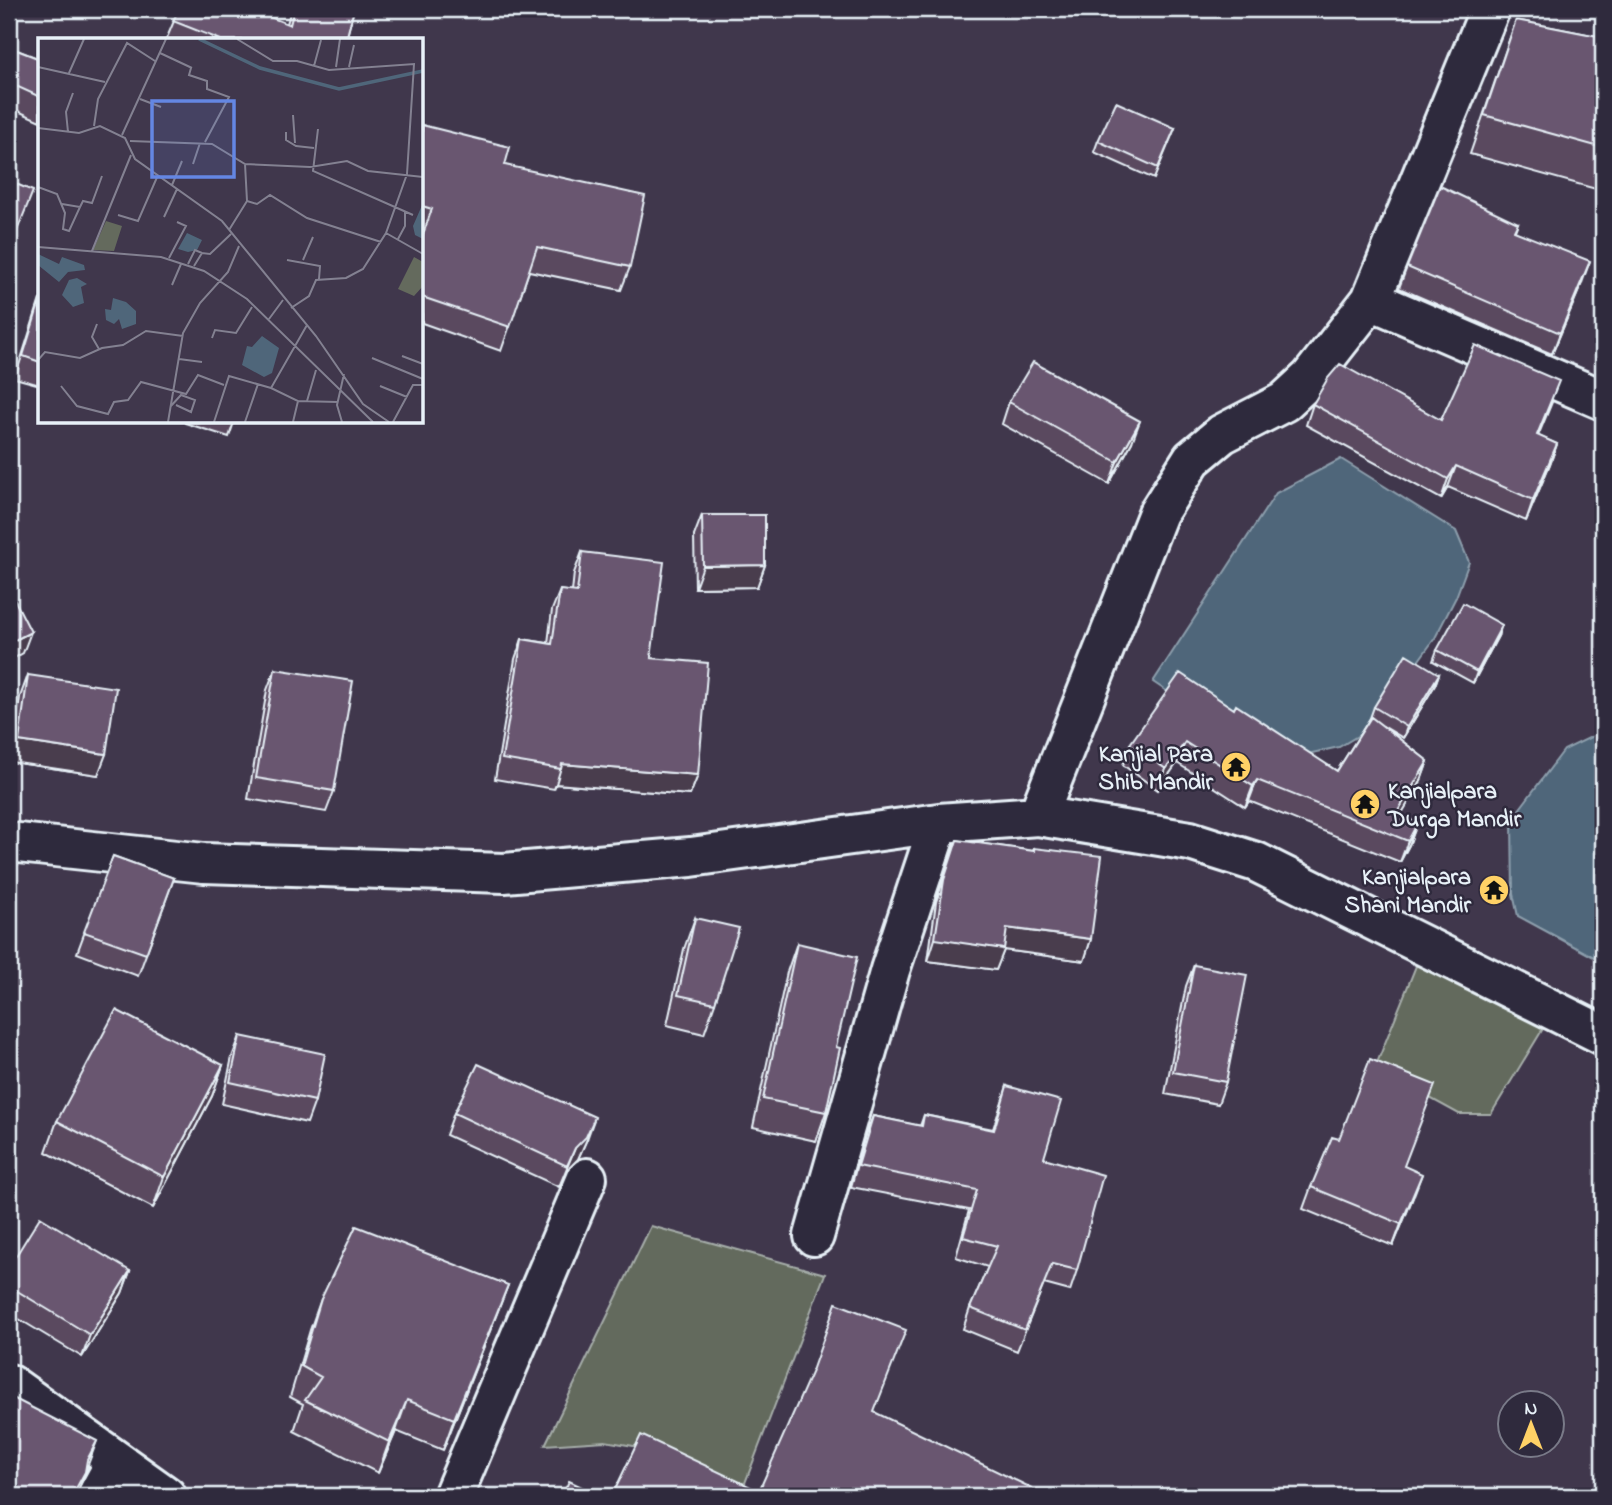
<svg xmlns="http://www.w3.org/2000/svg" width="1612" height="1505" font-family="'Indie Flower',sans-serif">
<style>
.green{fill:#646a5d;stroke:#a6aeaa;stroke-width:2}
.water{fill:#4f667a;stroke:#8c9eac;stroke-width:2}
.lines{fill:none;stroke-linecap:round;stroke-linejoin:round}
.minor-casing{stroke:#e8f1f8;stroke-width:44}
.tertiary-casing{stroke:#e8f1f8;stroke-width:44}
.minor{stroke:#2f2a3d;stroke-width:38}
.tertiary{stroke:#2f2a3d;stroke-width:38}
.wall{fill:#5a4a5f;stroke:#e8f1f8;stroke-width:2}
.shaded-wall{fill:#4a3c4e;stroke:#e8f1f8;stroke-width:2}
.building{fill:#69566f;stroke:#e8f1f8;stroke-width:2}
.labels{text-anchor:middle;stroke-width:5;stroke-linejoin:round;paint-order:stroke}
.poi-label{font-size:24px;font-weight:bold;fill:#e8f1f8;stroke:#2f2a3d;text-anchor:end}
.inset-river{fill:none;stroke:#4f667a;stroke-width:3.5}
.inset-road{fill:none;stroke:#838191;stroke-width:2}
.view{fill:#6487e3;fill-opacity:0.15;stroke:#6487e3;stroke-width:3.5}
.inset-edge{fill:none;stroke:#e8f1f8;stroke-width:3.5}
</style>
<rect width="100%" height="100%" fill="#40374c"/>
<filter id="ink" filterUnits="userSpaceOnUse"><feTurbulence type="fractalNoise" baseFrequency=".0143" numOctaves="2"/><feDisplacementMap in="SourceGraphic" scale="14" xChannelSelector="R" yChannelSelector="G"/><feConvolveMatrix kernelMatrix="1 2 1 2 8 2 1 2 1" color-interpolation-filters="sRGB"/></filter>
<g filter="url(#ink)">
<path class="green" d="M1426 941 1555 1009 1491 1114H1459L1375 1068Z
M651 1226 825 1274 740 1496 662 1451 605 1441 545 1445Z"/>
<path class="water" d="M1341 459 1456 531 1469 562 1456 597 1435 638 1369 729 1339 747 1303 755 1217 725 1153 682 1276 493Z
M1595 735 1603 736V962L1518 916 1513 894 1512 819 1564 750Z"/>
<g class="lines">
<g class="minor-casing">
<path id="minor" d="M1371 300 1603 400
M1038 816 1158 513 1192 459 1222 434 1284 402 1310 378 1371 300 1490 9
M9 842 204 863 504 873 691 857 939 823 1038 816 1190 841 1256 862 1603 1035
M814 1236 890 970 939 823
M97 1496 116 1461
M453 1496 587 1178"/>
</g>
<g class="tertiary-casing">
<path id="tertiary" d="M9 1384 166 1496"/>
</g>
<use href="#minor" class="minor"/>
<use href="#tertiary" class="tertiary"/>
</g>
<path class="wall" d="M179 9 287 24 291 9H354L346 40H166Z
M1516 20 1603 37V191L1470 154Z
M9 47 40 59V121L9 107Z
M422 125 505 165 630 267 621 290 529 271 501 351 422 323V236L423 232H422Z
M1175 128 1154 179 1094 152 1098 141Z
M1518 223 1515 231 1582 283 1552 354 1399 288 1407 267Z
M40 299V385L15 378Z
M1009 402 1132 442 1109 484 1002 424Z
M1552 402 1538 436 1557 444 1550 464 1526 521 1448 487 1441 499 1306 425 1313 404 1441 420Z
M185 422H234L229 437 185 423Z
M702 515 765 565 757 587 695 588 694 536Z
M582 552 651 658 698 775 690 795 556 784 554 789 495 779 515 659 522 639 548 643 552 610 560 590 572 592 574 573Z
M1498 636 1473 683 1433 661 1437 650Z
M275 669 334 791 326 812 248 799 267 690Z
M1439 674 1435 685 1403 738 1383 726 1428 761 1420 783 1401 814 1417 824 1409 845 1400 862 1249 801 1245 807 1177 763 1158 790 1123 765 1130 744 1234 709 1337 771 1370 718 1374 707Z
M28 675 98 775 11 762 20 697Z
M957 840 1033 851 1034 848 1091 939 1084 961 1004 950 996 970 928 961 936 902Z
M113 856 174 878 138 976 77 953Z
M695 918 715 1003 704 1034 667 1025 684 949Z
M797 943 836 1047 826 1112 816 1141 753 1127 787 972Z
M1194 965 1226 1082 1218 1104 1165 1094 1186 986Z
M240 1036 315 1101 307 1123 222 1104 232 1057Z
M223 1065 212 1096 153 1208 46 1152 57 1121Z
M1007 1086 1044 1158 1077 1270 1070 1291 1044 1284 1017 1351 963 1329 970 1308 988 1267 956 1257 969 1210 851 1187 865 1136 873 1116 920 1126 924 1115 993 1129Z
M454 1113 587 1139 578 1159 567 1170 559 1187 446 1135Z
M1404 1166 1414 1195 1393 1246 1303 1209 1311 1187Z
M9 1267 130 1271 122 1293 82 1357 9 1313Z
M508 1285 443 1450 396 1431 378 1473 294 1431 303 1404 290 1397 310 1330 321 1299Z"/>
<path class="shaded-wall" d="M1590 261 1582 283 1552 354 1560 333Z
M1140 421 1132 442 1109 484 1117 462Z
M1557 444 1550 464 1526 521 1533 500Z
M1456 466 1448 487 1441 499 1448 479Z
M765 565 757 587 695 588 703 566Z
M1502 625 1498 636 1473 683 1477 672Z
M31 632 23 653 9 661V643Z
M1439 674 1435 685 1403 738 1407 727Z
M19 741 106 754 98 775 11 762Z
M1185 742 1177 763 1158 790 1166 769Z
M1428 761 1420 783 1390 833 1398 811Z
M562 764 698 775 690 795 556 784Z
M1257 780 1249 801 1245 807 1253 786Z
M1417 824 1409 845 1400 862 1408 841Z
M1007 928 1091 939 1084 961 1004 950 996 970 928 961 935 939Z
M223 1065 212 1096 153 1208 164 1177Z
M595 1117 587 1139 578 1159 567 1170 559 1187 575 1148Z
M1422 1174 1414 1195 1393 1246 1401 1224Z
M130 1271 122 1293 82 1357 90 1335Z
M508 1285 496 1316 443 1450 454 1419Z
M407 1400 396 1431 378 1473 389 1442Z
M97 1441 76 1496H72L87 1460Z"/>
<path class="building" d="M179 9H250L290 25 294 9H354L346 40H221L173 21Z
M1516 20 1603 37V148L1484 115Z
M9 47 40 59V97L14 85 9 97Z
M1116 102 1175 128 1158 168 1098 141Z
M422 125 510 147 505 165 645 196 630 267 537 247 510 327 422 297V237L432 209 422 206Z
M9 181 33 191 12 243 9 242Z
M1440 186 1518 223 1514 231 1590 261 1560 333 1407 267Z
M40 301V362L23 356Z
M1475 345 1559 381 1537 435 1557 444 1533 500 1456 466 1448 479 1313 404 1328 378 1340 364 1441 420Z
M1033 362 1140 421 1117 462 1009 402Z
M702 515H765V565L703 566Z
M582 552 664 562 651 658 708 663 698 775 562 764 561 769 502 759 522 639 552 644 560 590 577 592Z
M9 589 31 632 9 643Z
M1463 603 1502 625 1477 672 1437 650Z
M1406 654 1439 674 1407 727 1374 707Z
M275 669 353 681 334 791 256 778Z
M1180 673 1234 709 1236 705 1337 771 1371 717 1428 761 1398 811 1417 824 1408 841 1257 780 1253 786 1185 742 1166 769 1130 744Z
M28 675 116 688 106 754 19 741Z
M957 840 1034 851V848L1102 856 1091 939 1007 928 1004 949 935 939 944 880Z
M113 856 174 878 146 954 84 932Z
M695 918 739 928 715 1003 678 995Z
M797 943 857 957 836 1047 840 1048 826 1112 763 1099Z
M1194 965 1247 975 1226 1082 1173 1072Z
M116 1010 223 1065 164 1177 57 1121Z
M240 1036 325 1054 315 1101 230 1082Z
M1370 1059 1435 1085 1404 1166 1422 1174 1401 1224 1311 1187 1332 1137 1339 1139Z
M478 1064 595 1117 586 1137 575 1148 567 1166 454 1113Z
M1007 1086 1061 1101 1044 1158 1103 1175 1077 1270 1052 1264 1025 1330 970 1308 997 1246 963 1237 977 1190 858 1166 873 1116 922 1126 924 1115 994 1130Z
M40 1217 130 1271 90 1335 9 1286V1267Z
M356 1226 508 1285 454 1419 407 1400 389 1442 305 1400 321 1377 301 1366 321 1299Z
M836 1303 906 1330 874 1412 1042 1493 1040 1496H612L641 1435 759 1491 812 1371Z
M9 1396 97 1441 87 1460 85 1472 72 1496H9Z
M569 1481 601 1496H562Z"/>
</g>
<defs>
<g id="temple-disc" transform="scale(1.575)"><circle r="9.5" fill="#ffd166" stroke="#2f2a3d"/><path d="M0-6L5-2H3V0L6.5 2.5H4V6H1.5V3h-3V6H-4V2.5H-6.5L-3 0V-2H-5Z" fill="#111"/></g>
</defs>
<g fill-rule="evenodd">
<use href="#temple-disc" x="1236" y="767"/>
<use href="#temple-disc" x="1365" y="804"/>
<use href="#temple-disc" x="1494" y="890"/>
</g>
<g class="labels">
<g class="poi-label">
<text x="1213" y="761">Kanjial Para<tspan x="1213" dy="28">Shib Mandir</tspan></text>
<text x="1388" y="798" text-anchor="start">Kanjialpara<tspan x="1388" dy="28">Durga Mandir</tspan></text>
<text x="1471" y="884">Kanjialpara<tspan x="1471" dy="28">Shani Mandir</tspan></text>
</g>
</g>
<g transform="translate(38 38)">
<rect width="385" height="385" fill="#40374c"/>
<path d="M68 183 84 188 76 213 55 212ZM376 219 385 224V248L376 258 360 251Z" fill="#646a5d"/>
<path d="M385 165V201L377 197 375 188ZM149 195 164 202 159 212 150 214 140 211ZM0 216 21 226 24 219 46 227 47 232 30 234 21 244 0 227ZM39 240 49 246 43 249 46 265 35 269 24 257 31 242ZM75 260 88 264 98 273V286L84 291 81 281 76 286 68 282 67 271 73 272ZM224 298 241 310 234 335 226 339 204 327 209 308 214 309Z" fill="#4f667a"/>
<path class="inset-river" d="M161 1 222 30 301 51 385 33"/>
<path class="inset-road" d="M199 1 235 23H259L291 32 376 26 369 136 348 195 325 231 308 240 278 242 271 258 253 270M122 15 154 30M276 28 283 2M0 29 67 44M298 29 302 1M311 29 316 7M153 30 151 37 169 43V51L191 59 167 104M31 35 46 1M102 61 123 69M255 77 257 105M56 88 60 61 89 5 117 23M0 90 41 95 62 88 87 100 97 121 184 183 278 298 325 366 351 384M280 91 275 133 375 177M30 94 28 74 35 55M248 94V102L258 108 276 110M84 97 128 1M92 103 174 106 207 126 272 129 309 123 330 133 385 139M155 126 162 105M134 147 144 123M0 149 19 156 27 175 25 191 31 193 42 169 24 166M209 163 219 166 232 157 269 180 343 204M42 169 45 163 54 165 64 138M80 177 100 183 120 137M126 179 139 151M191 192 209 163 207 126M348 195 385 216M360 201 367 188V174M0 209 123 219 166 233 209 261 335 384M54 213 93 117M131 220 148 188 139 184M249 222 282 228 281 241M265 222 275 199M150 226 157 212 164 215M156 228 164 215 172 216 193 196M134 247 143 226M231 281 245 262M59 286 54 299 61 311M174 300 177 292 198 295 214 269M364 318 385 326M334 320 385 341M141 321 164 324M0 322 7 314 42 320 64 310 85 307 108 293 145 298M23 348 39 368 70 376 76 364 90 362 103 344 148 356 160 337 186 347M342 348 369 359M260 363 300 364M269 363 278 332M132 369 143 357 157 362 153 374 138 367M130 384 145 295 162 265 190 234 201 208M176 384 191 338 233 350M207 384 220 346M255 384 260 363 233 350 269 287M304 384 299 367 306 336M355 384 375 347H385"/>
<path class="view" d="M114 63H196V139H114Z"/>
<rect width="385" height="385" class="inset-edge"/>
</g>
<rect width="1612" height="1505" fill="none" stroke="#2f2a3d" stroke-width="35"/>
<rect x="18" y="18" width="1577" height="1470" fill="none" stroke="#e8f1f8" stroke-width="2.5" filter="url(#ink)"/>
<g transform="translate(1531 1424)"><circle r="33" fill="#2f2a3d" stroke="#797a88" stroke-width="2"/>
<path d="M0-5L12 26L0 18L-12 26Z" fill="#ffd166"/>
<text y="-10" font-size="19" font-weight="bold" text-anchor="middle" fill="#e8f1f8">N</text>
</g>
</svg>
